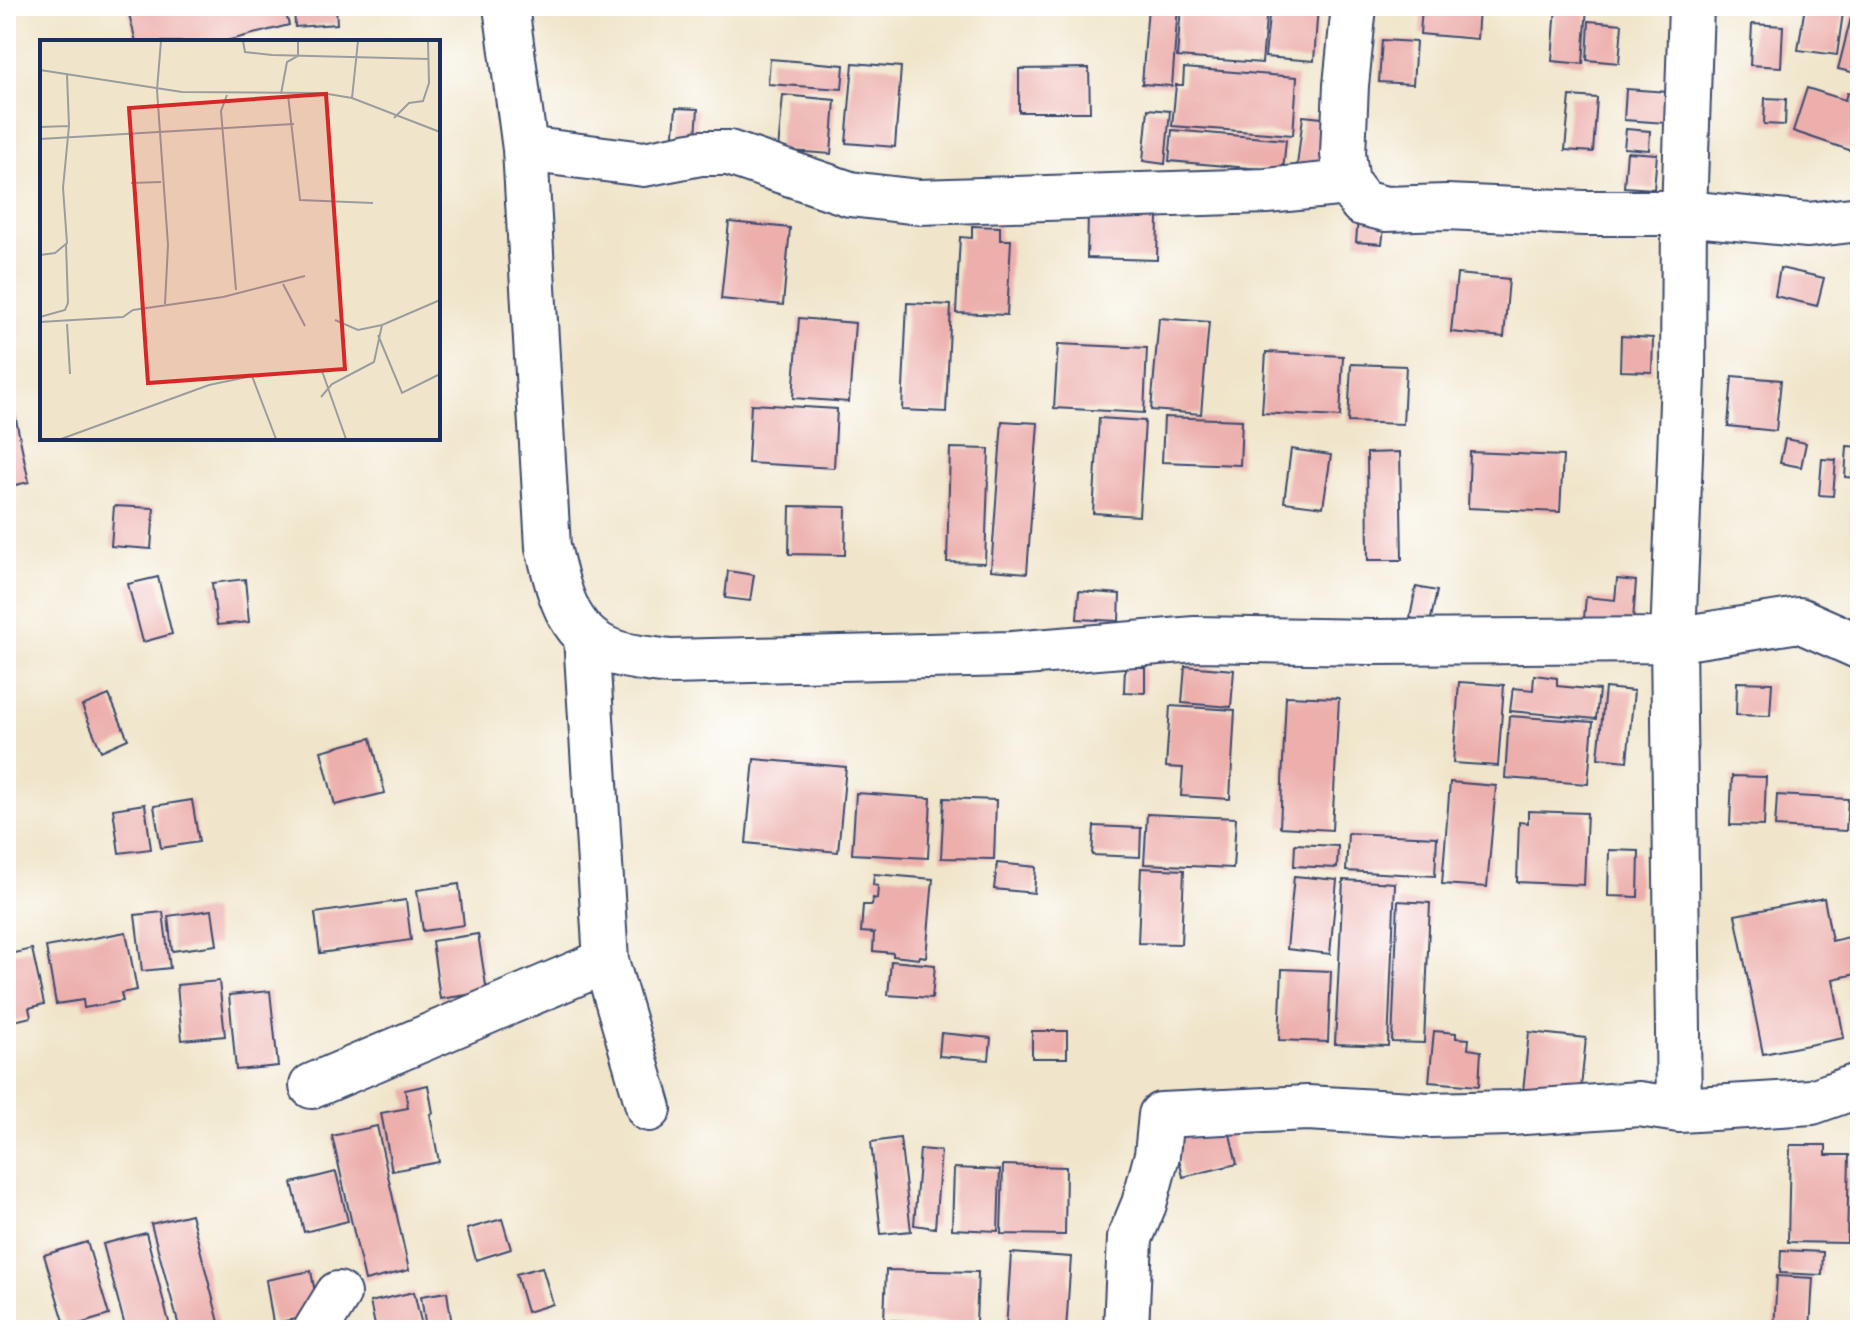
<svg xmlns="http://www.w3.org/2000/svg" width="1866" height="1336" font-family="Pangolin,sans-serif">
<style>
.building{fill:#ecafac}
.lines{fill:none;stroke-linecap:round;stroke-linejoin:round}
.minor-casing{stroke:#3b4a6e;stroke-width:48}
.minor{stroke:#fff;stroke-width:44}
.inset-road{fill:none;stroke:#9b9c9f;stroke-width:2}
.view{fill:#d62828;fill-opacity:0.15;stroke:#d62828;stroke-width:4}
.inset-edge{fill:none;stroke:#1b2f5e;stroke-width:4}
</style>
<rect width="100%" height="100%" fill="#fff"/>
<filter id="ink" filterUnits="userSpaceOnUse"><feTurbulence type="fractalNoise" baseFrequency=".0125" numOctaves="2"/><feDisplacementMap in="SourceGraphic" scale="16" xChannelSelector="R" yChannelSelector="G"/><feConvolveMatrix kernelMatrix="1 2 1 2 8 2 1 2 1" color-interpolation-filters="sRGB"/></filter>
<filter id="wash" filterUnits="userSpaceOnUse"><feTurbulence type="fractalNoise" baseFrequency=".006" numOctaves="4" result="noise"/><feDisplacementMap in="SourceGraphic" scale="32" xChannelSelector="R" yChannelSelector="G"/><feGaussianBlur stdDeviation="1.8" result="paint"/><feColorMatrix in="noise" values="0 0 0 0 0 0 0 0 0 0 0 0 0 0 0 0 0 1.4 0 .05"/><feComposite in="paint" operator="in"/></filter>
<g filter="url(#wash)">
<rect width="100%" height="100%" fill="#f0e5ca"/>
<g id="blocks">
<path class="building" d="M127 6H284L289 25 222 42H136Z
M294 6H336L337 24 295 27Z
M1148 6H1178L1172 86 1142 84Z
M1181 6 1267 7 1262 63 1177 57Z
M1270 6H1318L1314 61 1265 57Z
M1422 6H1479L1477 39 1420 34Z
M1556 6H1587L1583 64 1552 61Z
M1805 6H1844L1837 55 1798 50Z
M1854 6H1860V74L1838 69Z
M1589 21 1622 24 1619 63 1587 60Z
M1752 24 1783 26 1781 67 1750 65Z
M1382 40 1416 42 1413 84 1379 82Z
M770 59 844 65 842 89 768 84Z
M853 63 901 67 895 147 846 143Z
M1089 68 1090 112H1019V69Z
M1184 68 1297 77 1293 135 1172 126 1176 85H1183Z
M1807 88 1845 100 1847 93 1860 97V127L1852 151 1793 131Z
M1626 89 1668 92 1666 123 1624 120Z
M783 95 835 100 831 154 778 150Z
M1570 96 1597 98 1593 152 1565 150Z
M1765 98 1786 99 1785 125 1764 124Z
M676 108 698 109 695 148 673 146Z
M1148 109 1170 111 1165 164 1143 161Z
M1303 116 1331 119 1325 169 1297 166Z
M1626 129 1650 131 1649 150 1624 148Z
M1172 130 1286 140 1283 171 1169 161Z
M1627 152 1657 154 1654 189 1624 187Z
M1088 215 1158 217 1157 260 1087 258Z
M1358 218 1385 220 1382 244 1356 242Z
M729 222 790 228 783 305 721 299Z
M972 226 1000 227V240H1011L1007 315 956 313 960 237 972 238Z
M1780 268 1824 278 1817 306 1775 296Z
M1457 274 1509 279 1504 337 1451 332Z
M907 303 951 305 946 412 902 410Z
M799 318 855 323 849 402 793 398Z
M1159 318 1209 322 1201 414 1151 410Z
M1621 336 1653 338 1652 372 1620 371Z
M1058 344 1147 348 1144 413 1054 408Z
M1266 352 1343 356 1340 417 1262 413Z
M1351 364 1406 366 1403 424 1348 422Z
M1732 376 1781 380 1776 431 1728 426Z
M751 404 837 409 834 468 748 463Z
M14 410 29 482 6 487V412Z
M1164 417 1242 420 1240 465 1162 462Z
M1099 418 1145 421 1139 516 1093 513Z
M1002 421 1038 423 1027 573 991 570Z
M1785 439 1806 443 1801 467 1780 463Z
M1847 446 1860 447V478L1845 477Z
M950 448 989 449 985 563 947 562Z
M1291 449 1331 455 1323 507 1284 502Z
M1400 452 1402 560H1368L1367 453Z
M1470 452 1563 456 1560 512 1468 508Z
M1822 459 1836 460 1833 496 1819 495Z
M114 506 154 508 151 549 111 546Z
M790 506 846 507 845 555 789 554Z
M728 571 754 575 750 601 725 598Z
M158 577 172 634 143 642 128 584Z
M245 579 249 622 217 625 212 583Z
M1617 579 1636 581 1632 634 1583 629 1586 597 1615 600Z
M1416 587 1437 591 1430 623 1410 618Z
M1079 591 1120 594 1119 621 1077 619Z
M1185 666 1234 670 1231 707 1182 703Z
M1125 667H1145V693L1124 692Z
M1534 675 1557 678V686L1599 690 1596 719 1510 711 1513 688 1533 690Z
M1459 682 1504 685 1498 766 1453 763Z
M1737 682 1772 683 1770 716 1736 715Z
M1605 688 1634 691 1627 761 1598 758Z
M109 695 128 739 101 751 82 706Z
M1286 696 1339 698 1332 830 1280 827Z
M1170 706 1235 710 1230 799 1181 796 1183 768 1166 767Z
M1509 716 1593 722 1588 784 1505 778Z
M371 738 385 793 335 805 321 751Z
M754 759 846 767 838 852 746 843Z
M1732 776 1766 777 1764 826 1730 825Z
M1450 782 1496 786 1487 887 1442 884Z
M856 793 931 798 928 858 852 854Z
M1777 795 1848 799 1846 831 1775 827Z
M944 798 996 800 994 859 941 858Z
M192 800 199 842 161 848 154 806Z
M145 804 151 849 119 853 113 809Z
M1528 811 1587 813 1584 885 1517 882 1519 822 1528 823Z
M1147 814 1236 818 1233 868 1144 864Z
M1094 826 1141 828 1140 857 1092 855Z
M1348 833 1437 837 1435 876 1346 871Z
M1295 844 1338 846 1337 868 1294 866Z
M1609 850 1639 851 1638 897 1608 896Z
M997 863 1036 867 1034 893 994 889Z
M1141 868 1184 870 1181 944 1138 943Z
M874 874 933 879 926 957 920 956 919 959 893 956V953L873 951 874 933 861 932 863 905H872L873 898 877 899 878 886 873 885Z
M1294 876 1337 880 1330 954 1287 949Z
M1343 880 1395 883 1388 1046 1335 1044Z
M459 884 464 925 423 931 417 890Z
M1824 898 1832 941 1849 937 1856 974 1833 979 1844 1038 1763 1054 1735 915Z
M406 900 411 940 320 953 315 913Z
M1398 901 1430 903 1424 1043 1392 1042Z
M212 910 217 945 172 951 168 916Z
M163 912 170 968 142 971 135 915Z
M126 932 137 990 121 993 123 1001 84 1008 83 1000 56 1004 46 947Z
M478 934 487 992 440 999 432 941Z
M32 949 44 1004 29 1008 31 1017 6 1023V955Z
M891 961 935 965 932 998 888 995Z
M1282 969 1331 971 1328 1042 1279 1040Z
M219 981 225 1036 182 1040 177 985Z
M270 991 278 1066 236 1070 229 995Z
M1032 1031H1067V1058H1032Z
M1434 1031 1456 1033V1038L1469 1039 1468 1049 1481 1051 1479 1086 1429 1082Z
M1529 1032 1586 1038 1579 1108 1522 1102Z
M941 1033 991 1038 989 1060 939 1056Z
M428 1085 433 1113 430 1114 439 1162 392 1171 381 1113 408 1108 405 1090Z
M1227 1122 1237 1164 1183 1177 1171 1124Z
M377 1126 409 1270 365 1281 332 1136Z
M900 1138 911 1231 881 1234 871 1142Z
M1790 1145H1826V1155H1849L1847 1243 1788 1242Z
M920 1149 941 1151 935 1228 914 1225Z
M1003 1165 1066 1167 1065 1235 1001 1234Z
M954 1168 1000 1170 998 1231 952 1229Z
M336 1172 348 1221 304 1232 292 1183Z
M191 1214 221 1330H180L151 1224Z
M502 1219 511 1249 476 1260 467 1229Z
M146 1233 171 1330H126L103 1244Z
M87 1242 109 1315 66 1328 44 1255Z
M1781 1250 1823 1252 1822 1275 1780 1273Z
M1011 1253 1071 1257 1066 1330H1006Z
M542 1267 553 1304 527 1312 516 1274Z
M886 1270 978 1272 976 1324 884 1320Z
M311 1271 319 1315 273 1323 266 1280Z
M1777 1276 1813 1278 1810 1330H1774Z
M414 1292 423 1330H376L370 1302Z
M447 1292 452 1325 426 1329 421 1296Z"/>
</g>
</g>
<g filter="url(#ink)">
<use href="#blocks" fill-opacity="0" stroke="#3b4a6e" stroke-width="2"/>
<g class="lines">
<g class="minor-casing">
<path id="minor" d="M506 6 525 149 548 547C559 590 566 635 613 652 630 658 651 659 669 662L1012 654 1195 639 1371 642 1673 640 1799 620 1860 647
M1354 6 1346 85 1343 154 1347 183 1362 203 1386 209 1446 207 1584 213H1684L1808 225 1860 219
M525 149 644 164 701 153H729L850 194 919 202 1267 191 1347 183
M586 637 606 961 649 1109
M312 1086 606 961
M1679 1110 1673 640 1683 377 1684 213 1691 6
M316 1330 338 1294
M1126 1330 1130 1238 1144 1204 1157 1155 1161 1115 1307 1108 1429 1115 1511 1113 1639 1104 1679 1110 1812 1102 1860 1085"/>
</g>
<use href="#minor" class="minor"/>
</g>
</g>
<g transform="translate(40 40)">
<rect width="400" height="400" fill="#f0e5ca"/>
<path class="inset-road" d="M121 1 117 50 128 205 125 264M203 1 205 12 232 15 389 19M0 30 142 52 282 53 312 58 400 92M241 54 247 22 258 16V1M187 55 181 71 196 250M248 55 260 160 333 163M312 58 318 1M354 78 369 63 383 61 389 43 388 1M0 87 29 86M0 99 254 84M91 143 121 142M0 215 15 213 27 203 23 148 29 86 27 35M243 244 265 286M0 277 25 270 28 263 26 204M295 280 318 290 342 285M0 282 83 277 93 270 183 257 265 236M27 284 30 334M338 295 362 353 400 334M282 331 306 399M281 357 292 344 334 322 342 285 400 260M21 399 169 345 212 336 236 399"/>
<path class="view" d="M286 54 305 329 108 343 89 68Z"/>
<rect width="400" height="400" class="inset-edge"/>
</g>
<rect width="1866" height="1336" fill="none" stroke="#fff" stroke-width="32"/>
</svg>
